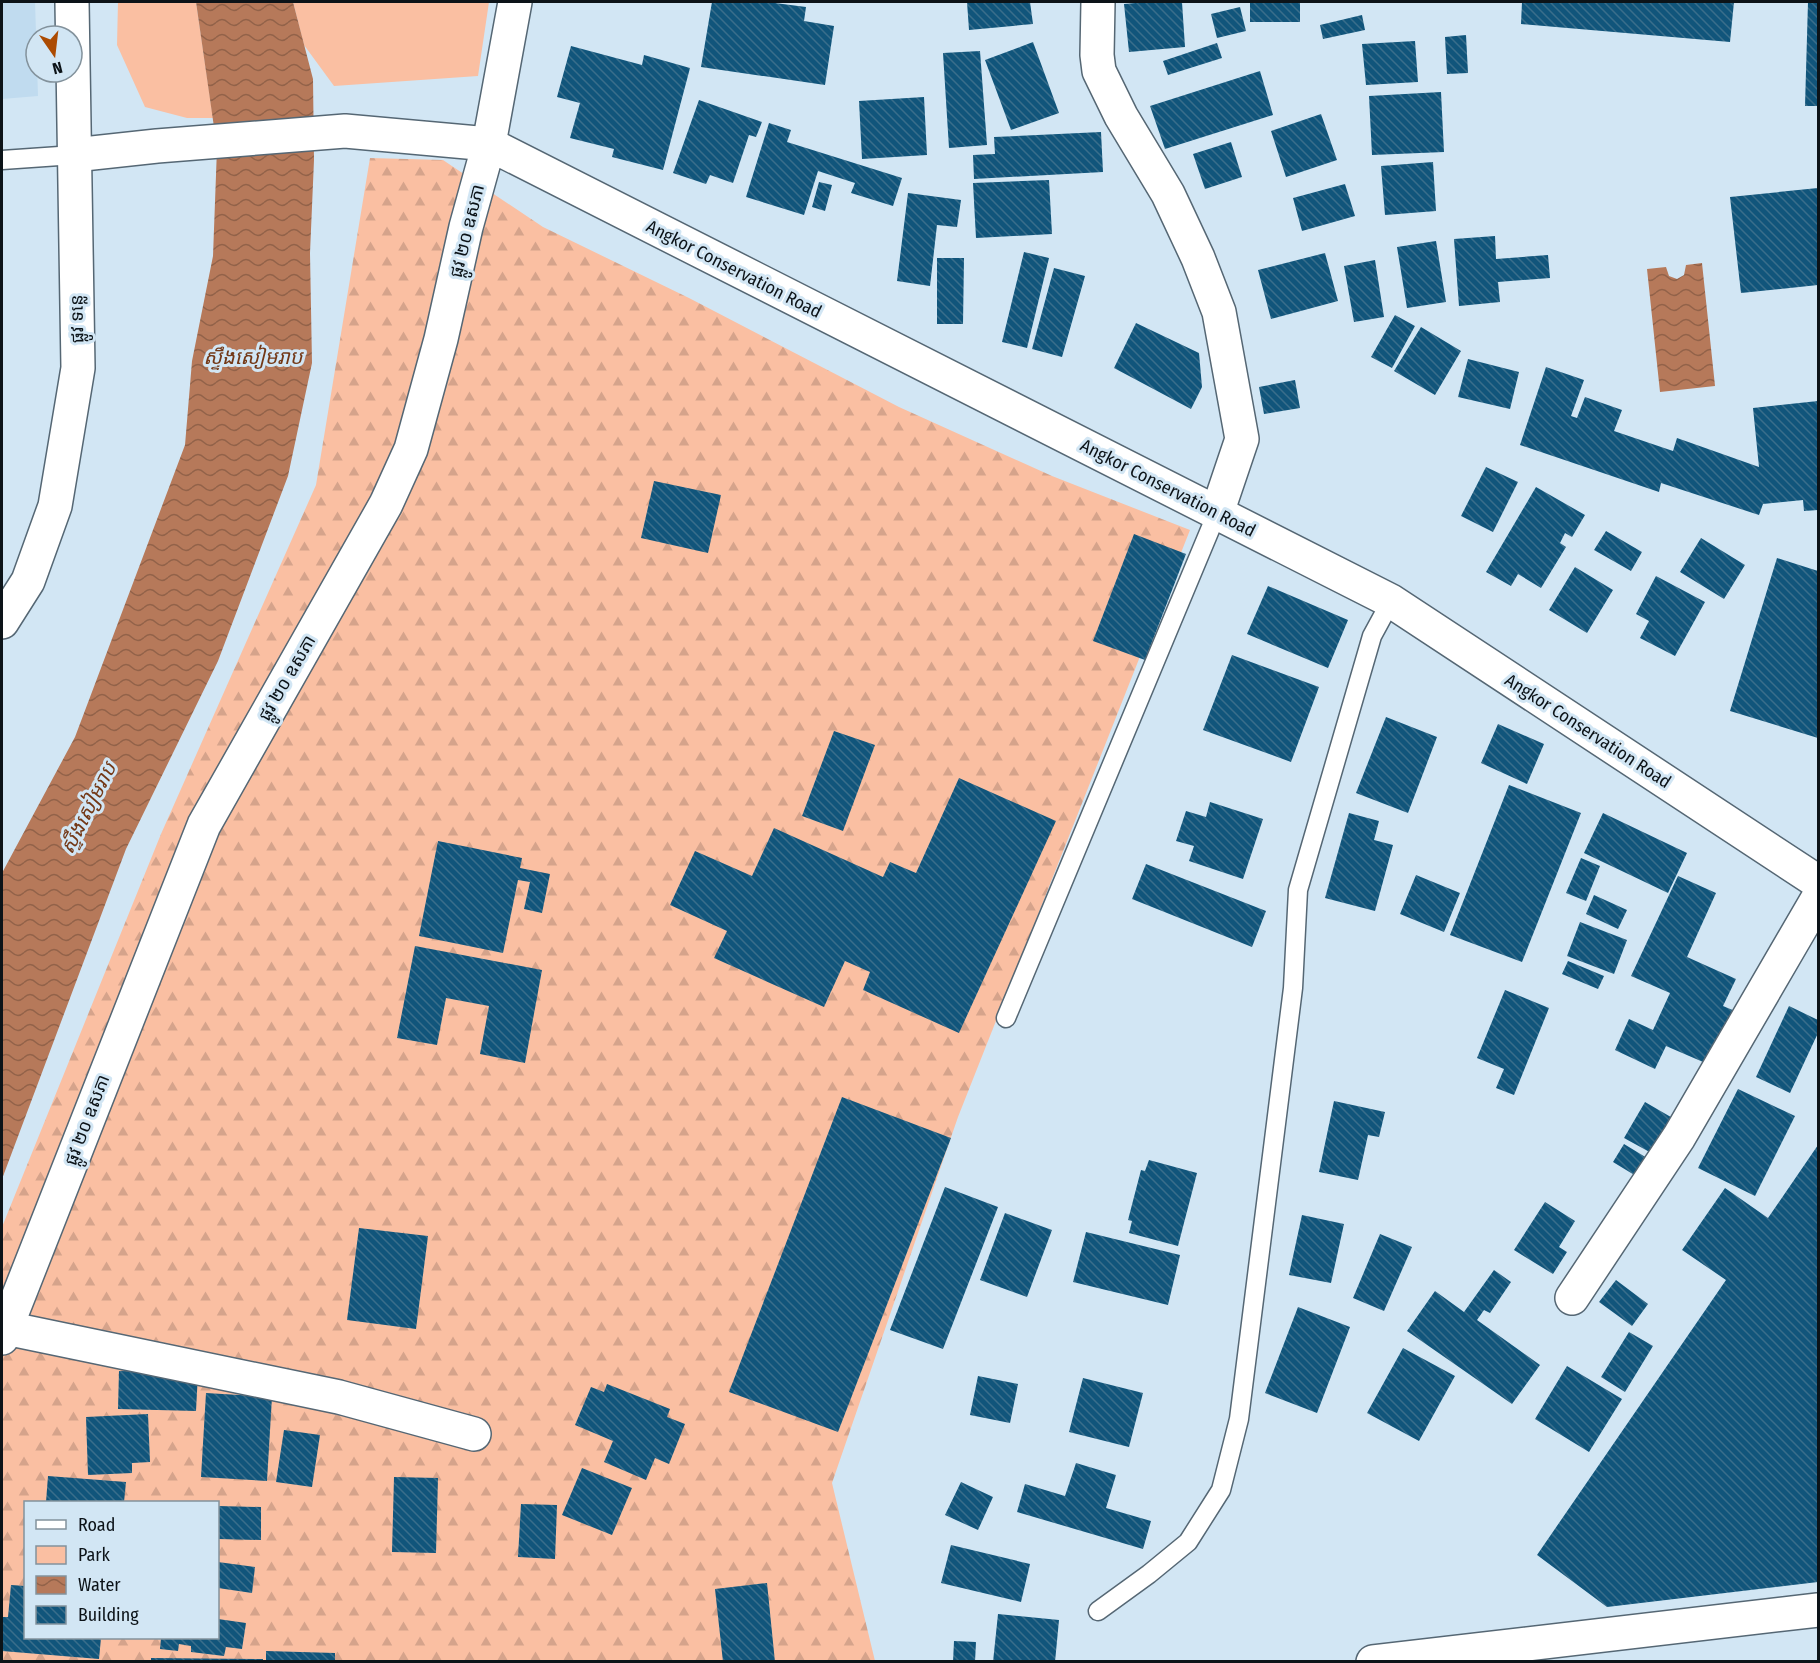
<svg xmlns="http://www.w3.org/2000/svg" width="1820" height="1663" font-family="'Fira Sans Condensed','Noto Sans Khmer',sans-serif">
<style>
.built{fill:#c0dbef}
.forest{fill:url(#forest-firs);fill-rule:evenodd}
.park{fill:#fabfa2}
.water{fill:url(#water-waves)}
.building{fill:url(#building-back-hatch)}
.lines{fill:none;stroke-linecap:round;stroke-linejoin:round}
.service-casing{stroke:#556774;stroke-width:21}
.minor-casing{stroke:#556774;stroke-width:36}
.tertiary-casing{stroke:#556774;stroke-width:36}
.service{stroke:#fff;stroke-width:18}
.minor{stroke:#fff;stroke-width:33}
.tertiary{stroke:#fff;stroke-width:33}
.labels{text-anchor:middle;stroke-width:6;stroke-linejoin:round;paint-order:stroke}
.street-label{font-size:18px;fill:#0c1318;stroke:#d2e6f4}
.water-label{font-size:20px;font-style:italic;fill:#733816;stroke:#d2e6f4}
</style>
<defs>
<pattern id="forest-firs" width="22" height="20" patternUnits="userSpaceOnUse" patternTransform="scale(1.5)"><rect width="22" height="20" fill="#fabfa2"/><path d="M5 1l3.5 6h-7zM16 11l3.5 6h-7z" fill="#d5a38b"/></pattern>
<pattern id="water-waves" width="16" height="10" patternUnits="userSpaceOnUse" patternTransform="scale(1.5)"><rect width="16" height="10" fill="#b6795a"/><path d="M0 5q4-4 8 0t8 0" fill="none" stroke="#926249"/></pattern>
<pattern id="building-back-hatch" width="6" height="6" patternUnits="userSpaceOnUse" patternTransform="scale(1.5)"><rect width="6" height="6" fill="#11557b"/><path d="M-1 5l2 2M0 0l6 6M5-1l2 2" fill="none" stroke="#3a6e8b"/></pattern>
</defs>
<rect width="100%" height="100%" fill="#d2e6f4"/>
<path class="built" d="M2 2H35L38 96 2 99Z"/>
<path class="forest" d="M370 158 443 160 543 227 689 298 899 407 1052 476 1190 530 958 1117 832 1483 875 1661 2 1662V1227L161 834 316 485ZM26 1502H218V1638H26Z"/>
<path class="park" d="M118 2H196L213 118H187L145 107 117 45Z
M293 2H489L478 76 334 86 304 45Z"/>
<path class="water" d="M196 2H293L313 79 314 160 310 253 312 363 288 476 218 661 126 849 2 1179V873L75 737 185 445 192 361 213 256 217 148Z
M1702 263 1715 386 1660 392 1647 269 1666 267 1669 276 1677 279 1684 275 1686 265Z"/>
<path class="building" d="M712 2H776L775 3 806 7 804 21 834 26 825 85 701 67Z
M967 2H1030L1033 24 969 30Z
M1147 2H1182L1185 47 1129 52 1124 4Z
M1250 2H1300V22H1250Z
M1522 2H1734L1730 42 1521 24Z
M1808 2H1818V106H1805Z
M1240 7 1246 31 1217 38 1211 14Z
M1362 15 1365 30 1323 39 1320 25Z
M1466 35 1468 73 1447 74 1445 37Z
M1415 41 1418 82 1366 85 1362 44Z
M1033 42 1059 113 1011 130 985 60Z
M1217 43 1222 58 1168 75 1163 61Z
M571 46 642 65 644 55 690 68 663 170 612 157 614 149 570 138 580 103 557 97Z
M980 51 987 145 949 148 943 53Z
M1260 71 1273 115 1165 149 1150 106Z
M1441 92 1444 152 1372 155 1369 96Z
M924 97 927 155 862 159 859 101Z
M699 100 762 122 756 137 749 135 733 183 710 175 706 184 673 173Z
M1321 114 1337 160 1286 177 1271 131Z
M769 123 791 130 787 142 902 178 893 206 851 193 855 183 818 171 804 215 746 197Z
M1101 132 1103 172 974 179 973 155 995 154 994 137Z
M1231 142 1242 177 1205 189 1193 154Z
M1433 162 1436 211 1385 215 1381 166Z
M1049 180 1052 234 976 238 973 183Z
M819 182 832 185 825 211 812 207Z
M1345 184 1355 216 1302 231 1293 198Z
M1818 188V285L1741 293 1730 197Z
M908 193 961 200 957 227 937 225 930 286 897 281Z
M1495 236 1496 259 1548 255 1550 278 1498 282 1500 302 1459 306 1454 239Z
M1436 241 1446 302 1407 308 1397 247Z
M1024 252 1049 258 1027 348 1002 342Z
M1325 253 1338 301 1271 319 1258 270Z
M937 258H964L963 324H937Z
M1375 260 1384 317 1354 322 1344 266Z
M1054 268 1085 276 1062 357 1032 349Z
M1395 315 1415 326 1392 368 1371 357Z
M1136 323 1199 353 1202 387 1191 409 1114 368Z
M1421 327 1461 351 1435 395 1394 371Z
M1468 359 1519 372 1510 409 1458 397Z
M1546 367 1584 380 1571 416 1577 418 1585 397 1622 410 1614 431 1673 451 1677 438 1759 467 1753 408 1818 401V510L1804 511 1803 500 1763 504 1759 515 1661 483 1659 492 1520 445Z
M1295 380 1300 408 1264 414 1259 387Z
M1486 467 1518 482 1493 532 1461 516Z
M654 481 721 495 708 553 641 538Z
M1536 487 1585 515 1572 537 1565 533 1560 543 1566 547 1541 588 1518 574 1511 586 1486 572Z
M1606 531 1642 552 1631 571 1594 550Z
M1134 534 1186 554 1145 660 1093 641Z
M1701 538 1745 565 1724 599 1680 572Z
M1777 558 1818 571V738L1730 711Z
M1575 567 1613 590 1587 633 1549 610Z
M1656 576 1705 602 1675 656 1640 638 1649 621 1636 614Z
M1268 586 1348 620 1328 668 1247 634Z
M1232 655 1319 687 1291 762 1203 730Z
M1386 717 1437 737 1408 813 1356 793Z
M1498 724 1544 744 1527 784 1481 763Z
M834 731 875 745 843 831 802 816Z
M959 778 1056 821 959 1033 863 990 870 972 845 961 824 1007 714 958 727 931 670 905 695 851 752 876 774 828 883 877 890 862 916 873Z
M1509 785 1581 813 1522 962 1450 935Z
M1210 802 1263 819 1243 879 1189 861 1194 846 1176 841 1186 811 1206 817Z
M1349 813 1379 821 1374 840 1393 845 1375 911 1325 898Z
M1603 813 1687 853 1668 893 1584 853Z
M438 841 522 858 520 868 550 874 542 913 524 909 530 882 518 880 503 953 419 936Z
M1581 858 1600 866 1586 901 1566 893Z
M1146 864 1266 911 1252 947 1132 899Z
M1416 875 1460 893 1444 932 1400 914Z
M1678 876 1716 893 1687 957 1736 979 1723 1006 1735 1011 1710 1065 1666 1046 1655 1069 1615 1050 1629 1019 1653 1030 1670 993 1631 976Z
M1594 895 1627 910 1618 929 1586 914Z
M1580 922 1627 940 1614 974 1567 956Z
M415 946 542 970 525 1063 480 1054 489 1006 446 998 437 1045 397 1038Z
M1568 961 1604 976 1598 989 1562 974Z
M1505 990 1549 1008 1514 1095 1496 1088 1504 1069 1477 1058Z
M1789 1006 1818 1020V1033L1790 1093 1756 1077Z
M1738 1089 1795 1116 1755 1196 1698 1168Z
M842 1097 951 1138 838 1432 729 1392Z
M1334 1101 1385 1112 1379 1137 1368 1135 1358 1180 1319 1172Z
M1645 1102 1676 1120 1655 1155 1624 1138Z
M1624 1144 1647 1158 1636 1176 1613 1162Z
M1818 1145V1582L1607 1607 1537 1555 1726 1280 1682 1250 1725 1188 1768 1218Z
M1149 1160 1197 1173 1178 1246 1129 1233 1132 1221 1128 1220 1141 1170 1145 1171Z
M945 1187 998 1207 943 1349 890 1330Z
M1545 1202 1575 1221 1559 1247 1567 1252 1553 1274 1514 1250Z
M1005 1213 1052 1230 1027 1297 980 1280Z
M1302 1215 1344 1224 1331 1283 1289 1275Z
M359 1228 428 1236 416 1329 347 1320Z
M1086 1232 1180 1255 1168 1305 1073 1282Z
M1380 1234 1412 1247 1384 1311 1353 1298Z
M1494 1270 1511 1282 1490 1313 1484 1310 1477 1320 1540 1365 1512 1404 1407 1331 1435 1291 1464 1312Z
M1616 1280 1648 1304 1632 1326 1599 1302Z
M1298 1307 1350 1327 1317 1413 1265 1393Z
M1629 1332 1653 1346 1625 1392 1601 1377Z
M1403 1348 1455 1376 1419 1441 1367 1413Z
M1567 1366 1622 1399 1589 1452 1535 1419Z
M119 1371 198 1373 196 1411 118 1409Z
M978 1376 1018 1384 1010 1423 970 1415Z
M1083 1378 1143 1393 1129 1447 1069 1432Z
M607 1384 670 1409 667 1417 685 1424 669 1464 655 1458 646 1480 604 1462 613 1441 575 1425 591 1387 604 1392Z
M206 1393 272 1397 267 1481 201 1477Z
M148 1414 150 1462 132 1463V1473L88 1475 86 1417Z
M284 1430 320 1435 312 1487 276 1482Z
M1076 1463 1116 1475 1106 1508 1151 1521 1143 1549 1017 1512 1025 1484 1065 1496Z
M582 1468 632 1488 612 1535 562 1515Z
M48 1476 126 1482 124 1502H46Z
M394 1477 438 1478 436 1553 392 1552Z
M961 1482 993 1497 978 1530 945 1515Z
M521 1504 557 1505 555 1559 518 1557Z
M218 1506 261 1507V1540L218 1539Z
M951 1545 1030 1564 1021 1602 941 1583Z
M218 1562 255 1567 252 1593 218 1588Z
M767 1583 775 1662H723L715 1589Z
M11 1585 26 1586V1638H101L99 1659 2 1651V1617H8Z
M998 1614 1059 1620 1055 1662H993Z
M218 1619 246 1623 242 1649 226 1647 224 1656 191 1652V1646L179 1644 178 1651 160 1649 161 1638H218Z
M954 1641 976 1642 975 1662H953Z
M266 1651 335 1653V1662H266Z
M151 1658 263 1659V1662H151Z"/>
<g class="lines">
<g class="service-casing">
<path id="service" d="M2 160 74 155
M1006 1018 1217 513
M1098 1611 1149 1574 1188 1542 1221 1490 1239 1419 1293 988 1298 890 1372 636 1391 601"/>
</g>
<g class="minor-casing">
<path id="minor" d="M1098 2 1097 55 1099 71 1121 116 1168 194 1198 258 1219 312 1242 439 1217 513
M74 155 157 146 345 131 489 144
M1572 1298 1679 1137 1818 898
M6 1328 339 1397 474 1434
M1373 1662 1818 1610"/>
</g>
<g class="tertiary-casing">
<path id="tertiary" d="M489 144 1391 601 1818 882
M2 622 28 581 55 506 78 368 72 2
M2 1338 204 825 386 504 411 449 441 339 466 227 489 144 515 2"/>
</g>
<use href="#service" class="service"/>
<use href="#minor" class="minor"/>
<use href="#tertiary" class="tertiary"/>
</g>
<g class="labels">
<g class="street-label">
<text transform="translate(467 231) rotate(-76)" y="6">ផ្លូវ ២០ ឧសភា</text>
<text transform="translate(734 269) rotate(27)" y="6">Angkor Conservation Road</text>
<text transform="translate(77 319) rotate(-91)" y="6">ផ្លូវ ទន្លេ</text>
<text transform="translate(1168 488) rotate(27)" y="6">Angkor Conservation Road</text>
<text transform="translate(287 678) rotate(-60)" y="6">ផ្លូវ ២០ ឧសភា</text>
<text transform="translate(1588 731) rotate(33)" y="6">Angkor Conservation Road</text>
<text transform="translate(87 1120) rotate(-69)" y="6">ផ្លូវ ២០ ឧសភា</text>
</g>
<g class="water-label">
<text x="253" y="364">ស្ទឹងសៀមរាប</text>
<text transform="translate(88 808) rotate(-63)" y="7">ស្ទឹងសៀមរាប</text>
</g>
</g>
<rect width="1820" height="1663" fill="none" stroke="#0c1318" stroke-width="6"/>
<rect x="24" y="1501" width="195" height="138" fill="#d2e6f4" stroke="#83929c" stroke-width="1.5"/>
<rect x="36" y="1520" width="30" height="9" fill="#ffffff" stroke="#83929c" stroke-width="1.5"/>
<text x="78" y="1531" font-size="18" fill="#0c1318">Road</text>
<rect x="36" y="1546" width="30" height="18" fill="#fabfa2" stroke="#83929c" stroke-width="1.5"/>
<text x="78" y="1561" font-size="18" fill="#0c1318">Park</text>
<rect x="36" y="1576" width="30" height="18" fill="url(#water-waves)" stroke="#83929c" stroke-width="1.5"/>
<text x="78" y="1591" font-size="18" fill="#0c1318">Water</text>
<rect x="36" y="1606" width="30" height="18" fill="url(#building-back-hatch)" stroke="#83929c" stroke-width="1.5"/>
<text x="78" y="1621" font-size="18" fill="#0c1318">Building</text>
<g transform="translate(54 54) rotate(166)"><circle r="28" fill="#d2e6f4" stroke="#83929c" stroke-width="1.5"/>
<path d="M0-4.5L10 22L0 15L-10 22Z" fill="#ac4b02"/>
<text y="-9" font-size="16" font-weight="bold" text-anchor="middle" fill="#0c1318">N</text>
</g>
</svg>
